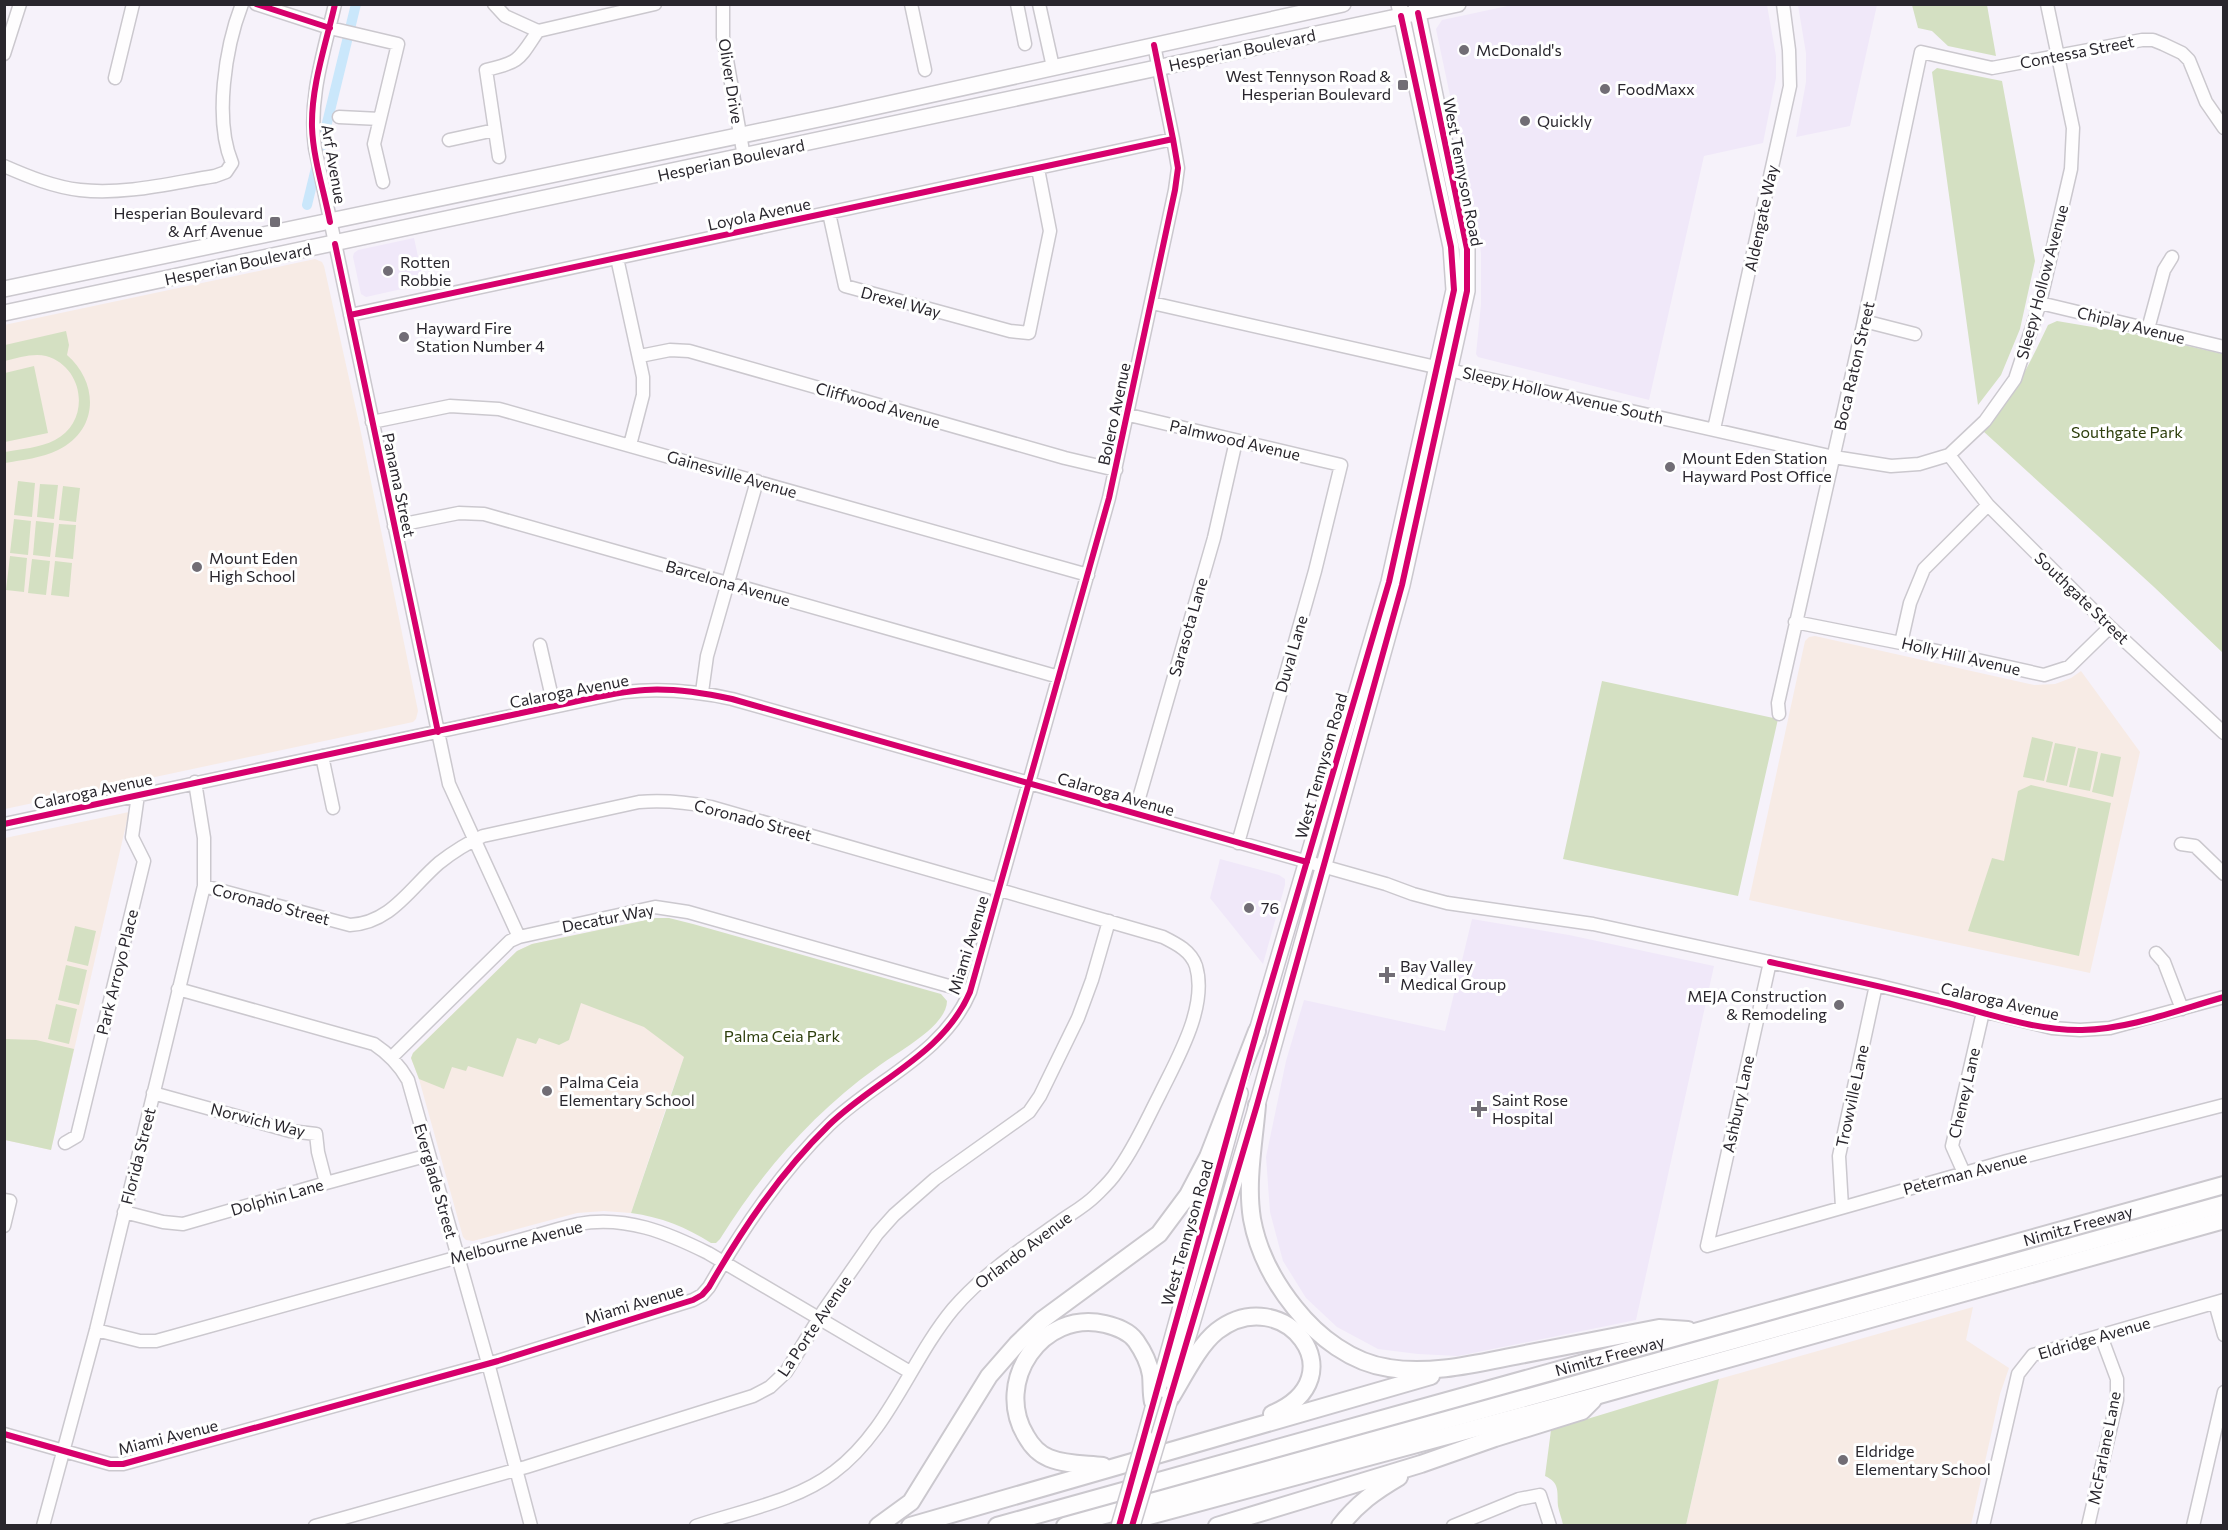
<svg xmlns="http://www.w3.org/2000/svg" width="2228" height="1530" font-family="Commissioner,sans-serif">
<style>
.built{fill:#f0e8f9}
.education{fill:#f7ebe5}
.green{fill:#d4e0c2}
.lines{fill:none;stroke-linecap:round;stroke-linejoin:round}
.canal{stroke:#cae7fb;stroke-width:10}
.minor-casing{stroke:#cbc8ce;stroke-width:15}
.major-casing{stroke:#cbc8ce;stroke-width:18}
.highway-casing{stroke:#cbc8ce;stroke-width:20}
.minor{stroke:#fefdfe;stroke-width:12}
.major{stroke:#fefdfe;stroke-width:15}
.highway{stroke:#fefdfe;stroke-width:16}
.major-bridge-casing{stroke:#cbc8ce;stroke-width:18;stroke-linecap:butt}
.major-bridge{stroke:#fefdfe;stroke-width:15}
.cycleway-casing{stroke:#fff;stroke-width:10}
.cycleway{stroke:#d6006c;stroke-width:6}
.poi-dot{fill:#716d75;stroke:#fff;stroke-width:2}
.labels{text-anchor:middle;stroke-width:6;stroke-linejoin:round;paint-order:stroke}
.street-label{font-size:16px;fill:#29262d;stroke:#fff}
.poi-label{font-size:16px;fill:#29262d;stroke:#fff;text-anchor:start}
.park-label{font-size:16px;fill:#2d3e0c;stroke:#fff}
</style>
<rect width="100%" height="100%" fill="#f6f2fa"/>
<path class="built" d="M1517 4 1767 5 1776 56V78L1763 143 1704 156 1649 400 1478 357 1476 354 1481 304V253L1477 224 1436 29 1442 20Z
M1798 5H1877L1850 126 1796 137 1806 82V53Z
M414 238 424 284 366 297 361 294 353 257 354 253 358 250Z
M1220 859 1279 875 1285 879V885L1263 964 1210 898Z
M1472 919 1569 935 1714 966 1636 1320 1458 1356 1418 1354 1378 1349 1337 1327 1306 1298 1283 1261 1270 1212 1266 1157 1286 1061 1304 1000 1445 1031Z"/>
<path class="education" d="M315 259 322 262 324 266 359 423 418 711 416 719 413 722 5 809 4 325Z
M1815 636 2034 685 2055 684 2071 678 2081 671 2140 752 2090 973 1749 900 1805 641 1809 637Z
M129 812 51 1150 5 1140V838Z
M656 918H669L716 970 668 1102 631 1213 604 1211 577 1213 473 1241 466 1240 463 1237 419 1079 411 1058 413 1053 517 951 532 944Z
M1973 1307 1966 1340 2009 1368 2000 1394 1971 1525H1686L1719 1379Z"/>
<path class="green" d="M1912 5H1987L1996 56 1948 46 1932 31 1918 28Z
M1937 68 2002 81 2035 261 2020 329 2001 375 1978 405 1932 72Z
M2057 321 2140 335 2223 354V653L2154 587 1983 431C2013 398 2029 365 2048 325Z
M66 331 69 345 67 355C99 383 99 430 58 450 42 458 22 460 5 463V452C20 449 40 448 55 440 91 422 85 367 46 356 33 353 18 358 5 361V345Z
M34 366 48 433 5 442V373Z
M18 481 35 483 32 517 14 515Z
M40 484 58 485 54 519 37 517Z
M63 486 80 488 76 522 59 520Z
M14 519 31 521 28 555 10 553Z
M36 521 54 523 50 557 33 555Z
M59 524 76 525 73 559 55 557Z
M10 556 27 558 24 592 6 590Z
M32 559 50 561 46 595 28 593Z
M55 561 72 563 69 597 51 595Z
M1602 681 1778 719 1738 896 1563 859Z
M2032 737 2053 742 2044 781 2023 777Z
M2055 743 2076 747 2067 786 2046 782Z
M2078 748 2098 752 2090 791 2069 787Z
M2101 753 2121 757 2113 797 2092 792Z
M2031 785 2111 803 2079 956 1968 931 1992 858 2004 861 2018 791Z
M656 918H669L693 924 941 994 947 1001C947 1027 895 1053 876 1068 812 1114 762 1172 720 1239L716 1243H711C686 1227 661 1217 631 1213L684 1057 644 1027 581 1003 569 1040 559 1045 539 1038 536 1044 517 1038 503 1077 468 1066 466 1071 452 1067 444 1089 419 1079 411 1058 413 1053 517 951 532 944Z
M75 926 96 931 88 966 67 961Z
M66 965 87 970 79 1005 58 1000Z
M56 1004 77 1009 69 1044 48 1039Z
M5 1039 36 1040 74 1049 51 1150 5 1140Z
M1719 1379 1686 1525H1563C1562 1519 1559 1512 1558 1506 1557 1491 1560 1483 1545 1476L1551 1430Z"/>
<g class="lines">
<path class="canal" d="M307 205 356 4"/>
<g class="minor-casing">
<path id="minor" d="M256 4 330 28 398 44 374 144 383 182
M335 4C324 52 308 98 315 148L449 784 519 937
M494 4 505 16 538 31
M723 4V37L744 157
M911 4 925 70
M1017 4 1025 44
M1039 4 1053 67
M538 31 655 4
M4 54 20 4
M115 78 133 4
M339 117 380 119
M449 140 495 130
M499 157 486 70C521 62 519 59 538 31
M4 166C29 177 54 187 80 190 125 195 171 183 215 176L226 172 232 163C214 120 225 48 242 4
M829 213 845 286 1010 331 1029 333 1050 231 1038 169
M617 258 643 377V395L630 445
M1152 303 1834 457 1891 466 1919 464 1949 455 1985 421 2015 379 2040 303 2071 169 2073 128 2047 4
M2040 303 2224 347
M350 315 1173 139
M1864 321 1915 334
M2148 329 2164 270 2172 257
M640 356 670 350 689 351 1065 458 1116 470
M1129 415 1341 465 1315 571 1238 843
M372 422 450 406 499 409 1088 575
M1714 429 1790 86 1789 50 1783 4
M1949 455 1988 505 2110 627 2224 733
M394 526 459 513 484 514 1059 677
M1795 622 1901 643 2044 675 2069 667 2110 627
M1901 643 1910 603 1924 569 1988 505
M540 645 554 706
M702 692 707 656 757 481
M1779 714 1778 703 1864 321 1921 52 1992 68 2142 40H2153L2163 44 2182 53 2189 60 2206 102 2224 128
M322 756 333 808
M1135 812 1214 538 1236 441
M4 824 624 692C661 688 696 691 732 699L1386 884 1413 894 1447 903 1593 924 1876 985 2052 1028 2080 1030 2110 1028 2224 997
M2181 844 2195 846 2224 874
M204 886 350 925C391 923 410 888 439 863 453 852 467 843 483 836L639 802C664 800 686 802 711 807L1163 937C1177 944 1191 951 1196 966 1208 1007 1177 1059 1160 1094 1146 1121 1134 1149 1116 1173 1110 1182 1102 1189 1095 1196 1084 1207 1070 1214 1058 1223 1021 1249 983 1274 953 1309 910 1361 889 1431 834 1472 797 1501 740 1511 696 1526
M2156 953 2164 962 2182 1009
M1770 962 1707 1246 2007 1161 2224 1105
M178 989 374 1044C389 1054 399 1064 408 1080L488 1363 531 1526
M392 1057 510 941 519 937 655 907 688 912 970 992
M153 1093 290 1131 316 1134 318 1152 326 1183
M65 1143 77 1136 144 861 132 837 138 795
M1964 1173 1952 1146 1983 1012
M4 1200 10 1201 4 1226
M1842 1207 1839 1156 1876 985
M124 1212 163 1222 183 1224 326 1183 429 1155
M2215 1303 2224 1335
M96 1330 140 1341H156L538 1235C551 1231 565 1227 578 1224 625 1215 668 1233 708 1253L910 1372
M4 1434 110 1464H123L498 1361 693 1300 702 1295 709 1287C743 1228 780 1173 829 1125 875 1080 943 1055 970 992L1109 498 1175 190 1178 168 1173 139 1154 45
M43 1526 96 1330 204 886V838L195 782
M315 1526 526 1467 753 1396 770 1387 786 1372 824 1310 877 1234 894 1215 935 1179 1029 1112 1040 1096 1078 1018 1092 980 1109 921
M1453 1526 1519 1499 1540 1495 1550 1526
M1983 1526 2018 1374 2033 1355 2224 1300
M2088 1526 2117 1400V1379L2101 1336
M2193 1526 2224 1392"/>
</g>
<g class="major-casing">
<path id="major" d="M4 289 838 115 1343 4
M4 313 1458 4
M1254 1041 1389 582 1454 290 1451 247 1399 4
M1174 1384 1257 1105 1402 585 1467 291V249L1416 4
M1145 1437 1240 1093"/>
</g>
<g class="highway-casing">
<g id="highway">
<path d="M1257 1105C1254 1142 1246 1182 1252 1219 1258 1252 1274 1282 1295 1308 1318 1337 1352 1363 1389 1368 1432 1375 1478 1363 1520 1355 1566 1346 1613 1337 1659 1328L1688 1330"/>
<path d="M1170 1399C1183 1378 1198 1346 1217 1331 1283 1280 1360 1377 1272 1414"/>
<path d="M1103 1466C1085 1464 1066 1465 1049 1458 1039 1454 1031 1445 1026 1436 993 1382 1042 1309 1105 1324 1117 1327 1129 1331 1136 1341 1143 1351 1149 1363 1151 1375 1152 1384 1151 1393 1153 1402"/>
<path d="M1123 1523 1599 1395 2224 1220"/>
<path d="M878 1526 911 1502 989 1376 1017 1344 1042 1320 1159 1234 1188 1195 1208 1157 1257 1031"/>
<path d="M910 1526 1431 1376"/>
<path id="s1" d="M997 1526 2224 1185"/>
<path d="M1065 1526 2224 1204"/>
<path d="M1217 1526 1421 1464 1495 1438 1582 1411 1593 1400"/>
<path d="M1340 1526C1357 1504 1375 1491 1399 1477"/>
</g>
</g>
<use href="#minor" class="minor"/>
<use href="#major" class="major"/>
<use href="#highway" class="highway"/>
<g class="major-bridge-casing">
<path id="major-bridge" d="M1119 1526 1145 1437
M1132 1526 1170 1399"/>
</g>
<use href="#major-bridge" class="major-bridge"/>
<g class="cycleway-casing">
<path id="cycleway" d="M256 4 330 28
M330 222C324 191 313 158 312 127 311 86 326 44 335 4
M335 244 438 732
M350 315 1173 139
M4 824 554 706C584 700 615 692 645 690 675 688 704 693 732 699L1307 862
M1770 962C1828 975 1886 987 1943 1002 1988 1013 2035 1031 2082 1030 2130 1029 2178 1010 2224 997
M4 1434 110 1464H123L498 1361 693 1300 702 1295 709 1287C743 1228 780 1173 829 1125 875 1080 943 1055 970 992L1109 498 1175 190 1178 168 1173 139 1154 45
M1119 1526 1257 1031 1389 582 1454 290 1451 247 1401 16
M1132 1526 1257 1105 1402 585 1467 291V249L1418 13"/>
</g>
<use href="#cycleway" class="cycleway"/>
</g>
<g class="poi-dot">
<circle cx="1464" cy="50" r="6"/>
<rect x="1397" y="79" width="12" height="12" rx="3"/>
<circle cx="1605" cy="89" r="6"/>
<circle cx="1525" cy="121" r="6"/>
<rect x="269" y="216" width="12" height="12" rx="3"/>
<circle cx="388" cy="271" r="6"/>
<circle cx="404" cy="337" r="6"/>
<circle cx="1670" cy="467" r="6"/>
<circle cx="197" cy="567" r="6"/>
<circle cx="1249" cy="908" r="6"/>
<path d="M1384 966h6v6h6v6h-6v6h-6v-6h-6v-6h6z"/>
<circle cx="1839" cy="1005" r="6"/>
<circle cx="547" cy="1091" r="6"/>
<path d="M1476 1100h6v6h6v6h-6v6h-6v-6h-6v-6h6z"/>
<circle cx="1843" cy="1460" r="6"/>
</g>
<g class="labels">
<g class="street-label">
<text transform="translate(1242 50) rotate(-12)" y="6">Hesperian Boulevard</text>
<text transform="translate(2077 52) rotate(-11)" y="6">Contessa Street</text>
<text transform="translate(731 81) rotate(81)" y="6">Oliver Drive</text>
<text transform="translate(731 160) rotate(-12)" y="6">Hesperian Boulevard</text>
<text transform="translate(334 164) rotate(80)" y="6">Arf Avenue</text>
<text transform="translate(1463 172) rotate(79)" y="6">West Tennyson Road</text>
<text transform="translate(759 214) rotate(-12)" y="6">Loyola Avenue</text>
<text transform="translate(1761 218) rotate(-78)" y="6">Aldengate Way</text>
<text transform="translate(238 264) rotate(-12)" y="6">Hesperian Boulevard</text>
<text transform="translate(2042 282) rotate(-75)" y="6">Sleepy Hollow Avenue</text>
<text transform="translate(901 302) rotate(15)" y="6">Drexel Way</text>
<text transform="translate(2131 325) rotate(14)" y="6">Chiplay Avenue</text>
<text transform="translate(1854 366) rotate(-77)" y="6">Boca Raton Street</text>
<text transform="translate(1563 395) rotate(13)" y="6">Sleepy Hollow Avenue South</text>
<text transform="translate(878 405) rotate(16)" y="6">Cliffwood Avenue</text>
<text transform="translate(1114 414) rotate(-78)" y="6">Bolero Avenue</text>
<text transform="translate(1235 440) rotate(13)" y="6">Palmwood Avenue</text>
<text transform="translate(732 474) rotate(16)" y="6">Gainesville Avenue</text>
<text transform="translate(399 485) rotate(78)" y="6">Panama Street</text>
<text transform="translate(728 583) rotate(16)" y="6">Barcelona Avenue</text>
<text transform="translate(2082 598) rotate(44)" y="6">Southgate Street</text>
<text transform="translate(1188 627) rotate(-74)" y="6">Sarasota Lane</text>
<text transform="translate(1291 654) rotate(-74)" y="6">Duval Lane</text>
<text transform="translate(1961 656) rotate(13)" y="6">Holly Hill Avenue</text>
<text transform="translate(569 691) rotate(-11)" y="6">Calaroga Avenue</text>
<text transform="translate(1321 766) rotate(-74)" y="6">West Tennyson Road</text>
<text transform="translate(93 791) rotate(-12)" y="6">Calaroga Avenue</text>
<text transform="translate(1116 794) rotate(16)" y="6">Calaroga Avenue</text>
<text transform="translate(753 820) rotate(15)" y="6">Coronado Street</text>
<text transform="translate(271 904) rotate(15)" y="6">Coronado Street</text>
<text transform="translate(608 918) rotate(-11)" y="6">Decatur Way</text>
<text transform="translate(968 945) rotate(-73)" y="6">Miami Avenue</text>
<text transform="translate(117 972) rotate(-76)" y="6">Park Arroyo Place</text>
<text transform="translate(2000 1001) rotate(13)" y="6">Calaroga Avenue</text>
<text transform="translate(1964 1093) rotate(-77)" y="6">Cheney Lane</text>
<text transform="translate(1852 1096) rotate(-78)" y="6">Trowville Lane</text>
<text transform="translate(1738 1104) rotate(-78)" y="6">Ashbury Lane</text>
<text transform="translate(258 1120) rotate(14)" y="6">Norwich Way</text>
<text transform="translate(138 1156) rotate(-76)" y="6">Florida Street</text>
<text transform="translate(1965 1173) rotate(-15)" y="6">Peterman Avenue</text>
<text transform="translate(436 1181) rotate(74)" y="6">Everglade Street</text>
<text transform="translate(277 1197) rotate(-16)" y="6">Dolphin Lane</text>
<text dy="6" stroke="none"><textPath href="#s1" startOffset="1122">Nimitz Freeway</textPath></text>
<text transform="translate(1187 1233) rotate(-74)" y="6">West Tennyson Road</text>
<text transform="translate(516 1242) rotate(-14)" y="6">Melbourne Avenue</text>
<text transform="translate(1023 1250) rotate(-37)" y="6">Orlando Avenue</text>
<text transform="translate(634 1304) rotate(-17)" y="6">Miami Avenue</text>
<text transform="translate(814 1326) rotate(-56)" y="6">La Porte Avenue</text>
<text transform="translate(2094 1338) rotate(-16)" y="6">Eldridge Avenue</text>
<text dy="6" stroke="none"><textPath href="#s1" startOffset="636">Nimitz Freeway</textPath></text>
<text transform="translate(168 1437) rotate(-14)" y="6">Miami Avenue</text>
<text transform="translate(2104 1448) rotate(-79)" y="6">McFarlane Lane</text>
</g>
<g class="poi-label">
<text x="1476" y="56">McDonald's</text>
<text x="1391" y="82" text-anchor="end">West Tennyson Road &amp;<tspan x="1391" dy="18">Hesperian Boulevard</tspan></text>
<text x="1617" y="95">FoodMaxx</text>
<text x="1537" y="127">Quickly</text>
<text x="263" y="219" text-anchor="end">Hesperian Boulevard<tspan x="263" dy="18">&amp; Arf Avenue</tspan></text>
<text x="400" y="268">Rotten<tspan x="400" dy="18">Robbie</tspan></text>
<text x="416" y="334">Hayward Fire<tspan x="416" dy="18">Station Number 4</tspan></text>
<text x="1682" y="464">Mount Eden Station<tspan x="1682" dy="18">Hayward Post Office</tspan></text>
<text x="209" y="564">Mount Eden<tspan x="209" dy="18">High School</tspan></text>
<text x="1261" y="914">76</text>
<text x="1400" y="972">Bay Valley<tspan x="1400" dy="18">Medical Group</tspan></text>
<text x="1827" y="1002" text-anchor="end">MEJA Construction<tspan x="1827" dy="18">&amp; Remodeling</tspan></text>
<text x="559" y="1088">Palma Ceia<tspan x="559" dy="18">Elementary School</tspan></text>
<text x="1492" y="1106">Saint Rose<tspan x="1492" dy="18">Hospital</tspan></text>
<text x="1855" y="1457">Eldridge<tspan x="1855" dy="18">Elementary School</tspan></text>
</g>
<g class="park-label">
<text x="2127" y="438">Southgate Park</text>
<text x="782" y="1042">Palma Ceia Park</text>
</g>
</g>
<rect width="2228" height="1530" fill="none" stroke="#29262d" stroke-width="12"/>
</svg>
